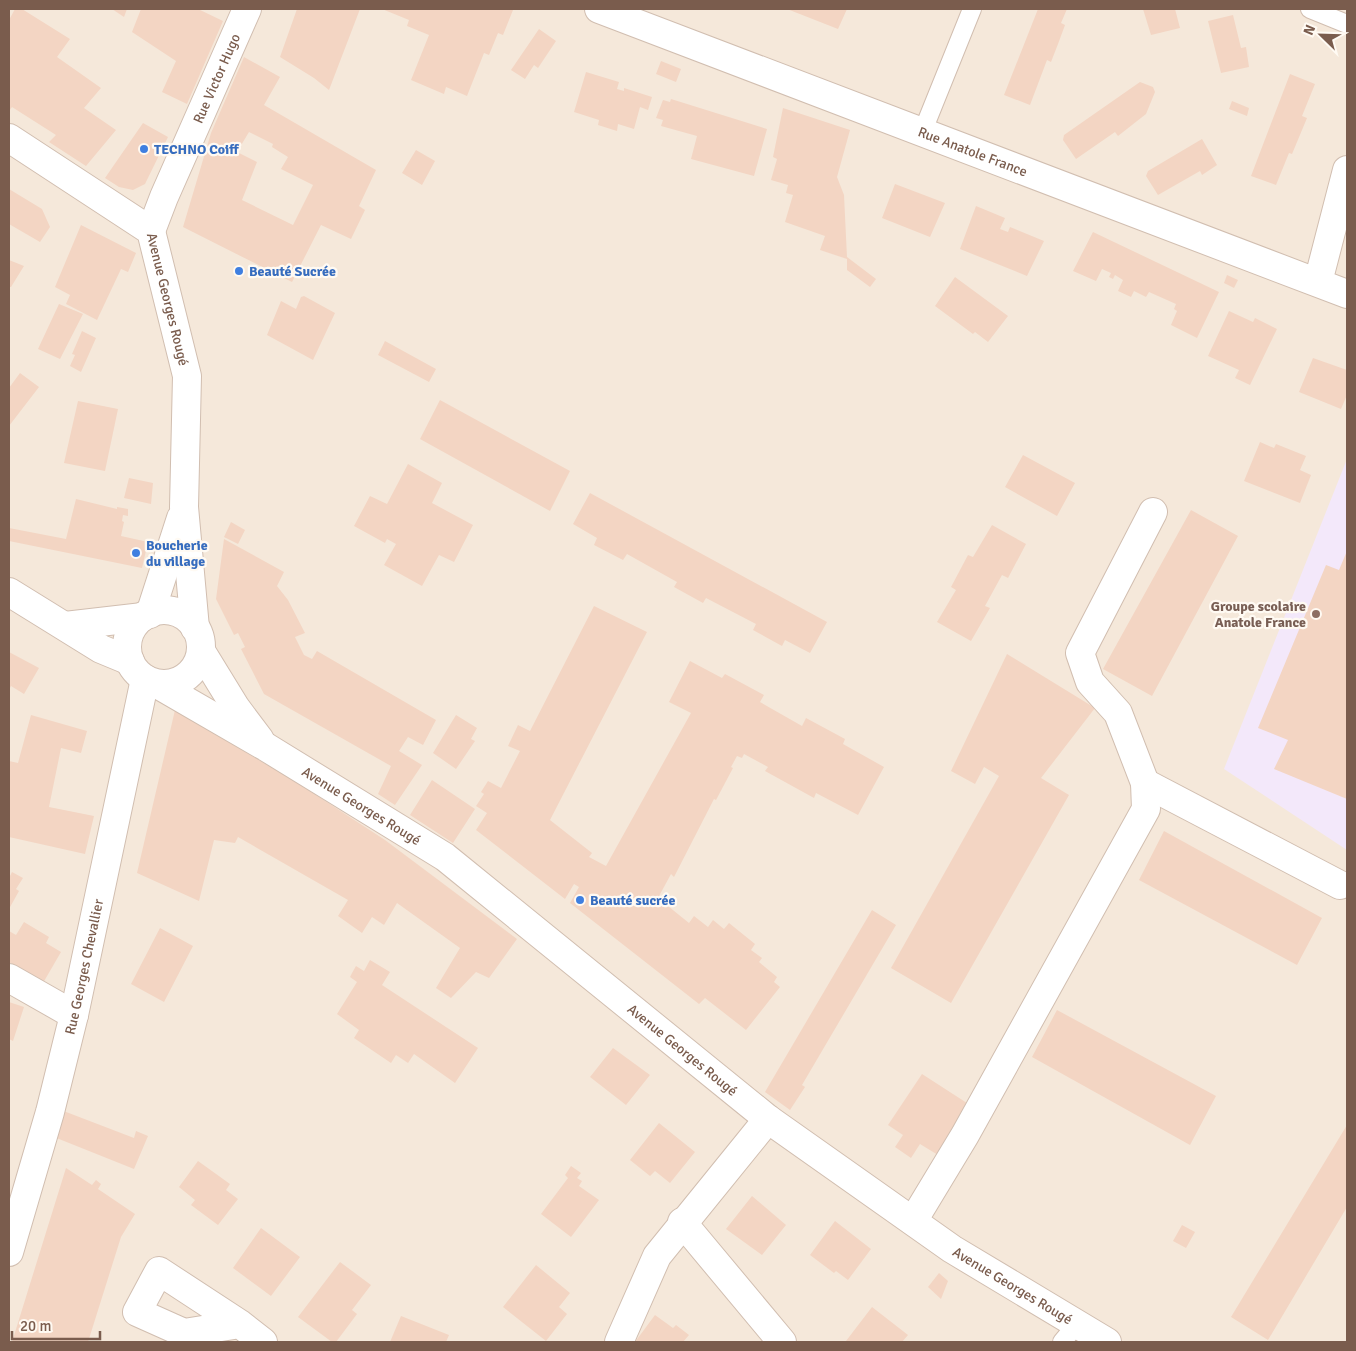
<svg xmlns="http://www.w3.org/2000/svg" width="1356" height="1351" font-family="Signika,sans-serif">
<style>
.residential{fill:#f5e8da}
.education{fill:#f3e8fa}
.building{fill:#f3d5c3;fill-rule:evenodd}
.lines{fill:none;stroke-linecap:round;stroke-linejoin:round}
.service-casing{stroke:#d1beb0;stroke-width:20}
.minor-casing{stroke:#d1beb0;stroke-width:30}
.tertiary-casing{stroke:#d1beb0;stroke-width:30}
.service{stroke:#fff;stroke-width:18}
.minor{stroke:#fff;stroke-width:28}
.tertiary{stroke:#fff;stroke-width:28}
.shop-dot{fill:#3f7fe0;stroke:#fffaf3;stroke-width:2}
.education-dot{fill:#8d6e63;stroke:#fffaf3;stroke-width:2}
.labels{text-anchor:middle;stroke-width:4.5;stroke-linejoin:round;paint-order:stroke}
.street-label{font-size:14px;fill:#7a5c4d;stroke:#fffaf3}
.shop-label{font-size:14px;font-weight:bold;fill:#366cbe;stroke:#fffaf3;text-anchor:start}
.education-label{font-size:14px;font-weight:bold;fill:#785e54;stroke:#fffaf3;text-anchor:end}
</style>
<rect width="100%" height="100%" fill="#fdf6ec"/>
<path class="residential" d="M9 9H1347V1342H9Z"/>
<path class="education" d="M1347 459V850L1224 769Z"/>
<path class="building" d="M15 9H22L70 39 57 57 101 88 84 108 116 130 86 166 49 142 56 135 12 107 9 111V20Z
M112 9H127L124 17Z
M141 9H198L223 21 187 104 162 92 176 61 132 32Z
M297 9H360L329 90 314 78 280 57Z
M382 9H509L513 10 503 35 498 33 489 55 484 53 467 96 446 87 444 94 411 80 429 35 407 26 409 20Z
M787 9H847L838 29Z
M1038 9H1067L1061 23 1065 25 1058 44 1051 62 1047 60 1030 105 1004 95Z
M1143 9H1175L1180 28 1151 35Z
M1233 15 1241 48 1246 47 1249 67 1221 73 1208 21Z
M539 29 556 41 538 68 534 65 525 79 511 70Z
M244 57 280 77 264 105 376 170 359 206 365 210 351 239 321 225 292 282 183 227 211 133ZM249 132 273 144 272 147 288 157 281 169 313 185 293 225 242 200 257 162 237 152Z
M661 61 681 69 676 82 656 74Z
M586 72 619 82 617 89 624 91V88L652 97 648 110 640 107 634 129 618 124 617 131 598 125 599 120 574 112Z
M1290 74 1315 84 1302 116 1307 118 1292 154 1289 153 1276 185 1251 176Z
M1140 82 1153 87 1155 92 1146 114 1118 136 1115 132 1076 159 1063 140 1064 135Z
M671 99 767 129 754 176 691 159 697 136 661 126 663 120 656 118 663 100 670 102Z
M1232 101 1249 108 1247 116 1229 109Z
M783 108 850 130 837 177 844 195 847 257 876 279 870 287 847 270V259L820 250 825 236 785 222 793 195 786 193 788 185 771 180 777 159 773 157Z
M143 123 168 137 145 184 133 190 119 187 105 178Z
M1202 139 1217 165 1202 175 1200 171 1158 195 1146 176 1148 171Z
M416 150 435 161 422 185 402 173Z
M895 184 945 203 930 237 882 218Z
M9 189 42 209 50 227 40 242 9 224Z
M976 206 1005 218 1000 229 1008 232 1010 227 1044 241 1027 276 960 249Z
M81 225 136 253 128 272 121 269 97 320 66 304 70 295 55 287Z
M1093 232 1219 292 1197 338 1171 325 1177 311 1174 309 1176 304 1149 292 1146 297 1134 291 1131 297 1118 291 1123 280 1115 275 1113 279 1109 277 1111 273 1102 269 1096 281 1073 271Z
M9 260 24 266 11 287H9Z
M1227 275 1238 280 1234 288 1224 283Z
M955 277 1008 316 988 342 975 332 973 334 935 306Z
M304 296 335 313 313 360 267 335 281 301 296 309 301 297Z
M59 304 83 314 60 359 38 349Z
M1229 311 1253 322 1255 318 1277 329 1250 385 1235 378 1239 370 1208 356Z
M82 331 96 338 81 372 70 366 75 355 72 354Z
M385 341 436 369 429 382 378 355Z
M1313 358 1347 370V395L1341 409 1299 392Z
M20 373 39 387 9 426V388Z
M440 400 570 471 550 511 420 439Z
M78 401 118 409 105 471 64 463Z
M1260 442 1274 448 1276 444 1306 456 1300 470 1311 475 1300 503 1244 481Z
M1023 455 1075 483 1057 516 1005 487Z
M408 464 442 483 432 503 473 525 454 562 439 555 422 586 384 565 396 544 387 539 385 543 354 526 370 496 387 504Z
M129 478 153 483 151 504 124 498Z
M590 493 827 622 810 653 785 640 782 646 753 630 756 624 706 598 703 603 674 587 677 582 627 554 623 560 594 545 597 538 573 524Z
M76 499 117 509V507L128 509V516L123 515 122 521 124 522 121 536 148 542 142 568 9 541V528L66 539Z
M1191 510 1238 536 1152 696 1103 669Z
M231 522 245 530 238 544 224 537Z
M992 525 1026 544 1008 578 1002 575 985 606 990 608 971 641 937 622 956 590 951 587 968 555 973 557Z
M224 539 284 572 277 586 288 600 305 633 295 637 304 655 312 659 317 651 436 720 423 745 408 737 399 751 422 765 395 805 378 794 391 766 264 694 241 649 245 647 238 633 234 635 216 599Z
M1347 551V799L1274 769 1288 740 1258 728 1326 565 1339 570Z
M594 606 647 632 550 820 592 853 589 857 606 866 691 713 669 702 690 661 722 678 725 674 764 695 760 702 802 726 806 718 845 739 843 744 884 767 858 815 816 793 814 798 765 771 768 767 744 754 742 758 737 756 731 767 733 768 716 800 714 799 674 877 671 874 658 898 689 923 694 916 708 927 713 920 724 929 729 923 755 944 751 950 762 958 759 962 777 977 774 982 780 987 746 1030 705 998 699 1004 570 903 579 887 574 884 565 899 476 830 487 813 476 806 484 794 481 792 488 781 501 788 520 751 508 746 518 725 530 731Z
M9 652 39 668 24 694 11 686 9 690Z
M1007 654 1095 708 1041 778 1069 795 951 1003 891 968 999 776 984 767 975 784 951 771Z
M175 710 296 782 385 840 517 939 489 978 476 972 451 998 436 988 460 948 397 903 384 925 372 917 362 933 338 916 348 900 238 837 235 843 214 840 199 901 137 873Z
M31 715 87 731 81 753 61 748 49 807 94 816 85 854 9 837V761L18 763Z
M456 715 477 728 471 739 475 741 456 769 433 753Z
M432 780 475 809 453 843 410 815Z
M1164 831 1322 918 1297 965 1139 880Z
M12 872 23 878 16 889 19 891 9 909V878Z
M872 910 896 925 802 1085 805 1087 790 1110 765 1092Z
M24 922 49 937 46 943 61 952 43 983 9 962V931L16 935Z
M160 928 193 946 164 1002 131 984Z
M370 960 390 972 382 985 478 1048 455 1083 414 1054 408 1063 396 1055 391 1063 354 1038 359 1030 337 1014 357 982 350 977 352 973 356 966 364 971Z
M9 1002 24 1007 13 1041 9 1039Z
M1057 1010 1216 1096 1190 1145 1032 1057Z
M613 1048 650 1075 626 1105 590 1077Z
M922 1074 970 1105 938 1155 920 1144 911 1158 895 1147 903 1135 888 1125Z
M61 1110 134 1138 136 1131 148 1136 134 1169 54 1137Z
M659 1123 695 1152 670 1183 655 1171 650 1176 630 1160Z
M1347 1125V1207L1268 1340 1231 1317Z
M198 1161 230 1184 226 1190 238 1199 218 1225 191 1205 195 1200 179 1187Z
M571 1166 581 1173 577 1178 582 1181 579 1186 599 1200 571 1237 541 1214 568 1178 565 1175Z
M66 1168 92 1185 96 1180 101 1184 98 1189 135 1214 121 1237 88 1342H12Z
M752 1196 786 1225 762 1255 726 1229Z
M835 1221 871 1249 848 1280 836 1271 834 1273 810 1255Z
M1182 1225 1195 1232 1186 1248 1173 1241Z
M261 1228 300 1257 271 1296 233 1268Z
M340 1262 371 1285 352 1310 357 1314 336 1342H332L298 1317Z
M536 1265 570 1293 559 1307 567 1314 546 1341 503 1307Z
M939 1273 948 1281 941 1299 928 1287Z
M872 1307 908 1335 902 1342 846 1341Z
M655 1315 673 1328 676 1325 689 1335 683 1342H635Z
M401 1316 449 1335 446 1342H390Z"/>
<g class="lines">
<g class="service-casing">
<path id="service" d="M1310 9 1347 24
M922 133 972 9
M1062 1342 1077 1324"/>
</g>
<g class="minor-casing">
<g id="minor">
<path id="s1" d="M599 9 1347 294"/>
<path id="s2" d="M9 138 151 231 187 376 184 507 195 628"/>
<path id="s3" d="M151 231 164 197 247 9"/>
<path d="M1318 282 1347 170"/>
<path d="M150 614 181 518"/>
<path d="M1145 783 1340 885"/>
<path d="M9 978 74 1015"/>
<path d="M913 1221 965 1135 1146 809 1145 783 1118 713 1090 682 1080 653 1153 512"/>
<path d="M682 1222 782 1342"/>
<path id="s4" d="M9 1252 50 1112 74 1015 145 679"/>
<path d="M240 1324 184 1333 137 1312 159 1271 240 1324 263 1342"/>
<path d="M619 1342 657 1256 768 1119"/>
</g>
</g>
<g class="tertiary-casing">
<g id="tertiary">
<path d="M9 592 101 649 130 661"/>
<circle cx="164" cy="647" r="37"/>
<path d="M65 626 143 617"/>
<path d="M201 651 236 708 260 740"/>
<path id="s5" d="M157 684 266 747 445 857 768 1119 952 1249 1107 1342"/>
</g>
</g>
<use href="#service" class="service"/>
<use href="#minor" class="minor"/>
<use href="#tertiary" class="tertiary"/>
</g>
<g class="shop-dot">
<circle cx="144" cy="149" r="5"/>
<circle cx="239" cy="271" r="5"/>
<circle cx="136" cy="553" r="5"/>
<circle cx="580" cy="900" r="5"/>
</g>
<circle class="education-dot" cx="1316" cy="614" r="5"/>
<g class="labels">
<g class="street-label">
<text dy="5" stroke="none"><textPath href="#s3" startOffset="166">Rue Victor Hugo</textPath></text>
<text dy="5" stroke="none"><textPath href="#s1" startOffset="400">Rue Anatole France</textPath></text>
<text dy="5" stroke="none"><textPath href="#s2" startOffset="240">Avenue Georges Rougé</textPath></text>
<text dy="5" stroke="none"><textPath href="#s5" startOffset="238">Avenue Georges Rougé</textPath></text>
<text dy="5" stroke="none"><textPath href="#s4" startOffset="295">Rue Georges Chevallier</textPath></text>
<text dy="5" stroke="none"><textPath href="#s5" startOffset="642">Avenue Georges Rougé</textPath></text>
<text dy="5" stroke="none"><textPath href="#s5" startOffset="1048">Avenue Georges Rougé</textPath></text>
</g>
<g class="shop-label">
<text x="154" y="154">TECHNO Coiff</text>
<text x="249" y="276">Beauté Sucrée</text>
<text x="146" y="550">Boucherie<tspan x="146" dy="16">du village</tspan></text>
<text x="590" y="905">Beauté sucrée</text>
</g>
<g class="education-label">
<text x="1306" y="611">Groupe scolaire<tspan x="1306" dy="16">Anatole France</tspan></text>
</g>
</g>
<rect width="1356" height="1351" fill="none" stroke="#7a5c4d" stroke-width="20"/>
<g transform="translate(1321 35) rotate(293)" stroke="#fffaf3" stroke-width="4" paint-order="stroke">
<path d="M0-4L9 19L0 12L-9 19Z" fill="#7a5c4d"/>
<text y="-8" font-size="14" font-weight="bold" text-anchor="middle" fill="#7a5c4d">N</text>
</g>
<path d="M12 1331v8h88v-8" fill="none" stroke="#7a5c4d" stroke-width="2.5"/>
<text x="20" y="1331" font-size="15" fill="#7a5c4d" stroke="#fffaf3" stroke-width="4" paint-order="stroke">20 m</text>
</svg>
